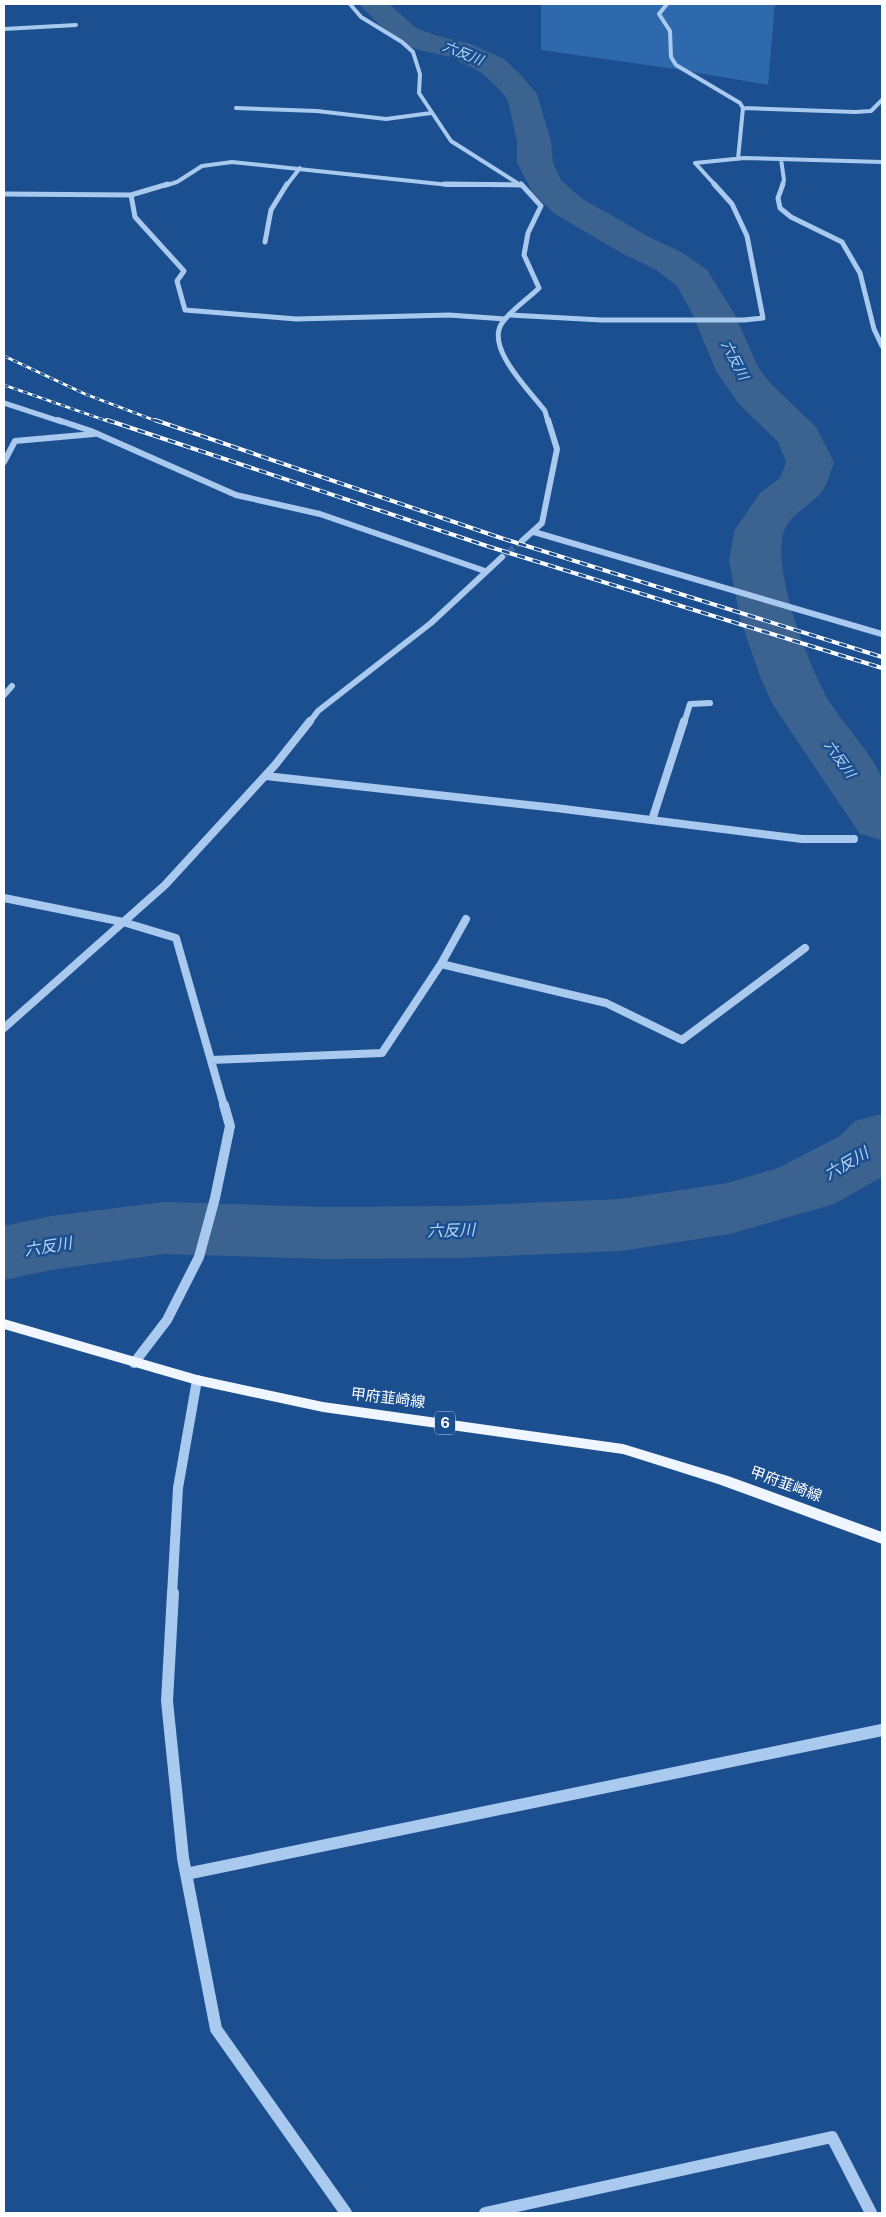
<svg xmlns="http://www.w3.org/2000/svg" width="886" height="2217" font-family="'Public Sans','Noto Sans JP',sans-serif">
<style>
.green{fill:#2e69ad}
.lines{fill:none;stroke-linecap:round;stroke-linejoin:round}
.river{fill:#3c6290;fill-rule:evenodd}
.minor-tunnel{stroke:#3d69a0;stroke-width:6;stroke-dasharray:6 3;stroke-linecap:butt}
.minor-far5{stroke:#a9c9ee;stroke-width:4}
.minor-far4{stroke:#a9c9ee;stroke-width:5}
.minor-far3{stroke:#a9c9ee;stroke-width:6}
.minor-far2{stroke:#a9c9ee;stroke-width:8}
.minor-far1{stroke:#a9c9ee;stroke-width:10}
.minor{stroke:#a9c9ee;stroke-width:12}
.major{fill:#f0f6ff;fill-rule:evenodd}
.rail-far1-casing{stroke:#fff;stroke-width:2.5}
.rail-casing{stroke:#fff;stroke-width:4}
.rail-far1{stroke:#1b4f8f;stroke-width:2;stroke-dasharray:5;stroke-linecap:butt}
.rail{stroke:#1b4f8f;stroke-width:2.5;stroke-dasharray:8;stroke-linecap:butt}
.labels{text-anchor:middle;stroke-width:5;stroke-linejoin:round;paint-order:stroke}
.far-water-label{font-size:14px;font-style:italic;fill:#b5d3f5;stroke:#1b4f8f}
.shield{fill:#1b4f8f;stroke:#bbcadd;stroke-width:1}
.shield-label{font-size:14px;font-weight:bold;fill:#fff}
.street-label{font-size:15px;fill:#fff;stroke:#1b4f8f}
.water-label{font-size:16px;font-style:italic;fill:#b5d3f5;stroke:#1b4f8f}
</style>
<rect width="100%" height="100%" fill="#1b4f8f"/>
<path class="green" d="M541 4H775L768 85 675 69 541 50Z"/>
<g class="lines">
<path class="river" d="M359 4H389L416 28 438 36 471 44 504 59 520 74 537 94 551 141 553 163 561 180 581 198 651 238 683 253 707 270 734 313 759 369 771 384 816 427 834 462C830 474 827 487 818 496 807 507 790 515 784 531 771 570 810 670 831 704 845 726 871 753 881 776 885 784 882 827 882 840L860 834 773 705 760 676 740 619 729 561 734 531 760 493 780 478 786 462 778 442 739 404 716 371 692 313 677 286 655 269 623 254 555 214 533 193 517 163V141L509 105 506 97 498 88 482 73 451 57 419 50 394 40Z
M882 1114V1177L834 1204 758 1226 730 1234 621 1251 456 1258 325 1259 164 1254 51 1270 4 1280V1226L51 1216 164 1202 325 1207 456 1206 621 1199 727 1183 778 1168 840 1136 855 1121Z"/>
<path class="minor-tunnel" d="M502 557 522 541"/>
<path class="minor-far5" d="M350 4 361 17 402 42 413 52 420 74 419 93 451 141 522 186
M667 4 659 14 670 31 671 57 676 65 740 103 743 108 738 159
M4 29 76 25
M236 108 317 111 386 119 431 113
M743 108 855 112 871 111 882 100
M781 159 784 180 782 186
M164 186 177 182 202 166 232 162 449 185H522
M286 186 300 168
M716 186 695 163 744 158 882 162"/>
<path class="minor-far4" d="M444 184 522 185
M521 184 541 206 528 233 524 255 539 288C528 299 511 310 502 323 485 348 530 391 545 411L548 422
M783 184 778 198 780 208 791 217 842 242 860 273 874 329 882 346
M4 194 131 195 168 184
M131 195 135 217 184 271 177 281 185 310 296 319 449 315 505 319
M265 242 271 210 287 184
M510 315 601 320H744L763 318 747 236 732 204 714 184
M4 403 62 422"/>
<path class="minor-far3" d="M58 420 91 431 236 495 320 514 485 571
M4 462 15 441 94 434
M534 532 882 634
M522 541 542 523 557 449 548 420
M4 695 12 686
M309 723 318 711 431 623 502 557
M684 723 690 704 710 703"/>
<path class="minor-far2" d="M266 776 556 808 802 839H854
M652 820 684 721
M4 898 123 922 176 938 224 1106
M441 964 606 1003 682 1040 805 948
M4 1028 165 885 275 765 310 721
M211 1060 382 1053 441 964 466 919"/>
<path class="minor-far1" d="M134 1363 167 1320 199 1257 215 1198 230 1126 224 1105
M172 1595 178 1488 197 1380"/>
<path class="minor" d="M173 1593 167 1701 183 1858 216 2029 346 2213
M186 1874 882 1730
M485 2213 832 2137 871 2213"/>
<path class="major" d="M4 1319 197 1375 323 1402 623 1444 728 1476 882 1532V1544L718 1484 623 1454 323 1412 197 1385 4 1329Z"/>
<g class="rail-far1-casing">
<path id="rail-far1" d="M4 356 85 394 159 422
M4 385 110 422"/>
</g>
<g class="rail-casing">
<path id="rail" d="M107 420 490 547 882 668
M155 420 501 538 882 657"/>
</g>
<use href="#rail-far1" class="rail-far1"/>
<use href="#rail" class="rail"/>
</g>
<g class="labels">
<g class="far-water-label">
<text transform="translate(463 53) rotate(22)" y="5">六反川</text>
<text transform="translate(735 360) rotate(63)" y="5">六反川</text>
<text transform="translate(840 759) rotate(55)" y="5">六反川</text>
</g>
<rect class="shield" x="435" y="1411.5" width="20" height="23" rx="4"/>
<g class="shield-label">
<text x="445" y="1428">6</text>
</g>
<g class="street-label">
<text transform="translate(388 1398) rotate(7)" y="5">甲府韮崎線</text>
<text transform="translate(786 1484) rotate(20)" y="5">甲府韮崎線</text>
</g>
<g class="water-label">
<text transform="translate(846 1163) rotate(-30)" y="6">六反川</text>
<text transform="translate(451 1230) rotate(-2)" y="6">六反川</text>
<text transform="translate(48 1246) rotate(-9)" y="6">六反川</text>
</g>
</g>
<rect width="886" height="2217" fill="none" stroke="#ffffff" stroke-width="10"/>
</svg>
